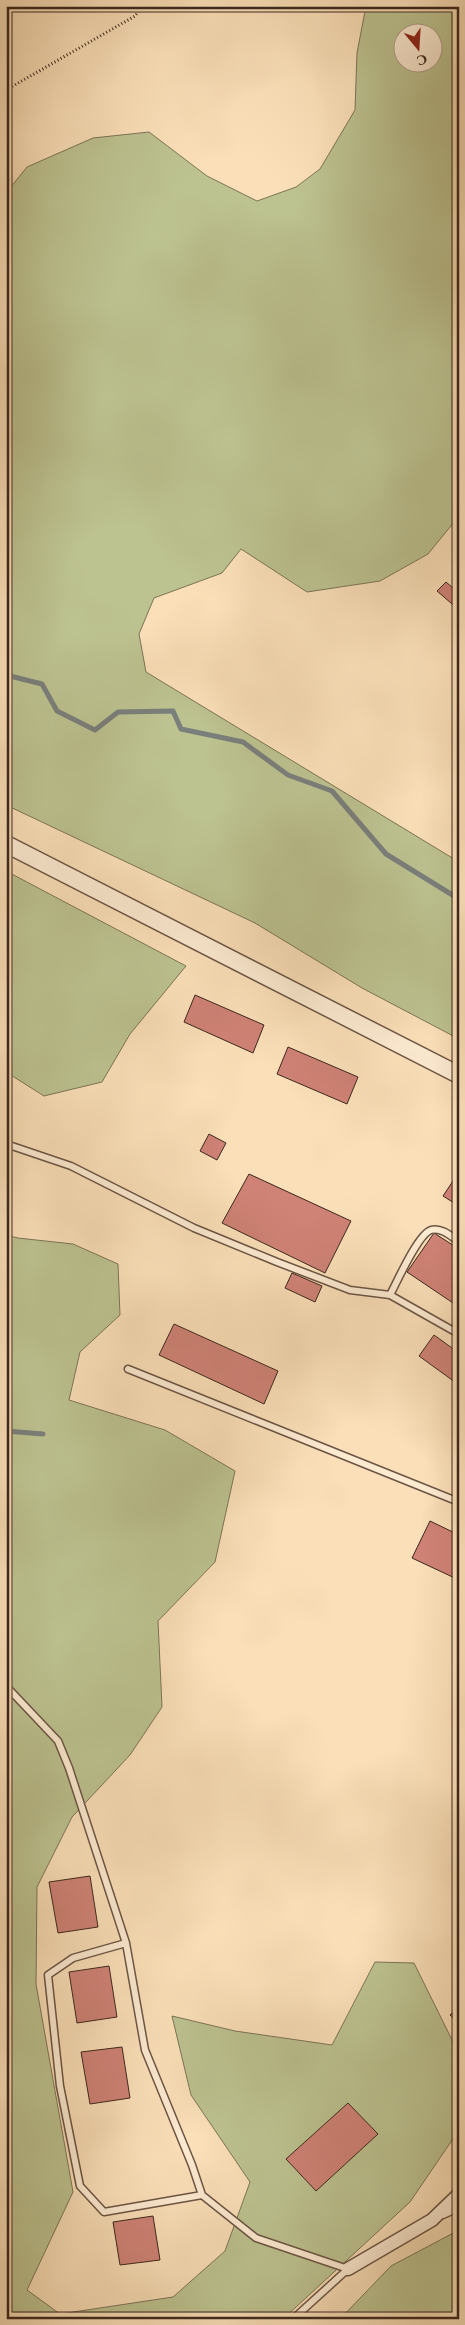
<svg xmlns="http://www.w3.org/2000/svg" width="465" height="2325" font-family="'EB Garamond',serif">
<style>
.green{fill:#bcc290;stroke:#7c7456;fill-rule:evenodd}
.lines{fill:none;stroke-linecap:round;stroke-linejoin:round}
.stream{stroke:#7a7f7b;stroke-width:5}
.building{fill:#cf8276;stroke:#3c271d}
.service-casing{stroke:#6c5544;stroke-width:9}
.minor-casing{stroke:#6c5544;stroke-width:15}
.tertiary-casing{stroke:#6c5544;stroke-width:19}
.path{stroke:#3c271d;stroke-width:3;stroke-dasharray:1 2.5;stroke-linecap:butt}
.service{stroke:#fcead1;stroke-width:6}
.minor{stroke:#fcead1;stroke-width:12}
.tertiary{stroke:#fcead1;stroke-width:16}
</style>
<rect width="100%" height="100%" fill="#fadfb8"/>
<filter id="stains"><feTurbulence type="fractalNoise" baseFrequency=".004" numOctaves="4"/><feColorMatrix values="0 0 0 0 .2 0 0 0 0 .09 0 0 0 0 .02 0 0 0 .5 -.17"/></filter>
<radialGradient id="worn" r=".72"><stop offset=".6" stop-color="#630" stop-opacity="0"/><stop offset="1" stop-color="#630" stop-opacity=".3"/></radialGradient>
<path class="green" d="M366 6H459V516L428 554 380 581 307 592 241 549 222 573 154 598 139 634 146 672 459 862V1039L362 988 255 923 6 805V193L27 167 93 138 149 132 207 176 257 201 296 187 320 169 355 110 357 53ZM402 32H432V62H402Z
M6 871 186 966 130 1034 102 1082 44 1096 6 1072Z
M6 1235 18 1238 73 1244 118 1264 120 1315 80 1352 69 1400 165 1430 235 1471 215 1562 158 1621 162 1707 130 1755 72 1817 37 1887 36 1984 73 2192 27 2290 60 2314 173 2297 225 2251 250 2182 191 2095 172 2016 235 2031 332 2045 375 1962 414 1963 459 2054V2130L410 2202 283 2319H6Z
M459 2230V2319H340L391 2266Z"/>
<g class="lines">
<path class="stream" d="M6 675 42 684 57 711 95 730 118 712 173 711 181 729 243 742 288 775 332 791 386 854 459 899
M6 1431 43 1434"/>
</g>
<path class="building" d="M446 582 459 593V610L437 591Z
M195 995 264 1025 253 1053 184 1022Z
M288 1047 358 1077 347 1104 277 1074Z
M209 1134 226 1143 217 1160 200 1151Z
M249 1174 351 1221 325 1273 222 1223Z
M457 1175 459 1176V1206L443 1196Z
M434 1233 459 1249V1307L407 1272Z
M292 1273 322 1286 315 1302 285 1288Z
M174 1324 278 1371 264 1404 159 1355Z
M434 1335 459 1353V1385L419 1356Z
M430 1521 459 1535V1580L412 1558Z
M90 1876 98 1927 58 1933 49 1882Z
M109 1966 117 2017 77 2023 69 1972Z
M459 2007V2024L450 2015Z
M122 2047 130 2098 90 2104 81 2052Z
M348 2103 378 2134 316 2191 286 2159Z
M153 2216 160 2260 120 2265 113 2222Z"/>
<g class="lines">
<g class="service-casing">
<path id="service" d="M6 1144 71 1166 194 1228 277 1262 350 1290 390 1295 459 1334
M390 1295C397 1282 418 1234 431 1230 441 1227 451 1236 459 1242
M128 1369 459 1502
M6 1686 58 1741 69 1768 126 1943 145 2050 192 2165 202 2195 256 2238 348 2269 293 2319
M126 1943 73 1958 48 1975 60 2086 80 2186 104 2212 202 2195
M443 2215 459 2208"/>
</g>
<g class="minor-casing">
<path id="minor" d="M348 2269 432 2220 459 2194"/>
</g>
<g class="tertiary-casing">
<path id="tertiary" d="M6 844 459 1075"/>
</g>
<path class="path" d="M6 90 135 16 143 6"/>
<use href="#service" class="service"/>
<use href="#minor" class="minor"/>
<use href="#tertiary" class="tertiary"/>
</g>
<rect width="465" height="2325" fill="none" stroke="#fadfb8" stroke-width="25"/>
<rect x="8" y="8" width="450" height="2310" fill="none" stroke="#3c271d" stroke-width="2.5"/>
<rect x="12" y="12" width="440" height="2300" fill="none" stroke="#3c271d"/>
<g transform="translate(418 48) rotate(162)"><circle r="24" fill="#fcead1" stroke="#af9c89"/>
<path d="M0-4L9 19L0 12L-9 19Z" fill="#8f2418"/>
<text y="-8" font-size="14" font-weight="bold" text-anchor="middle" fill="#3c271d">С</text>
</g>
<rect width="100%" height="100%" filter="url(#stains)"/>
<rect width="100%" height="100%" fill="url(#worn)"/>
</svg>
